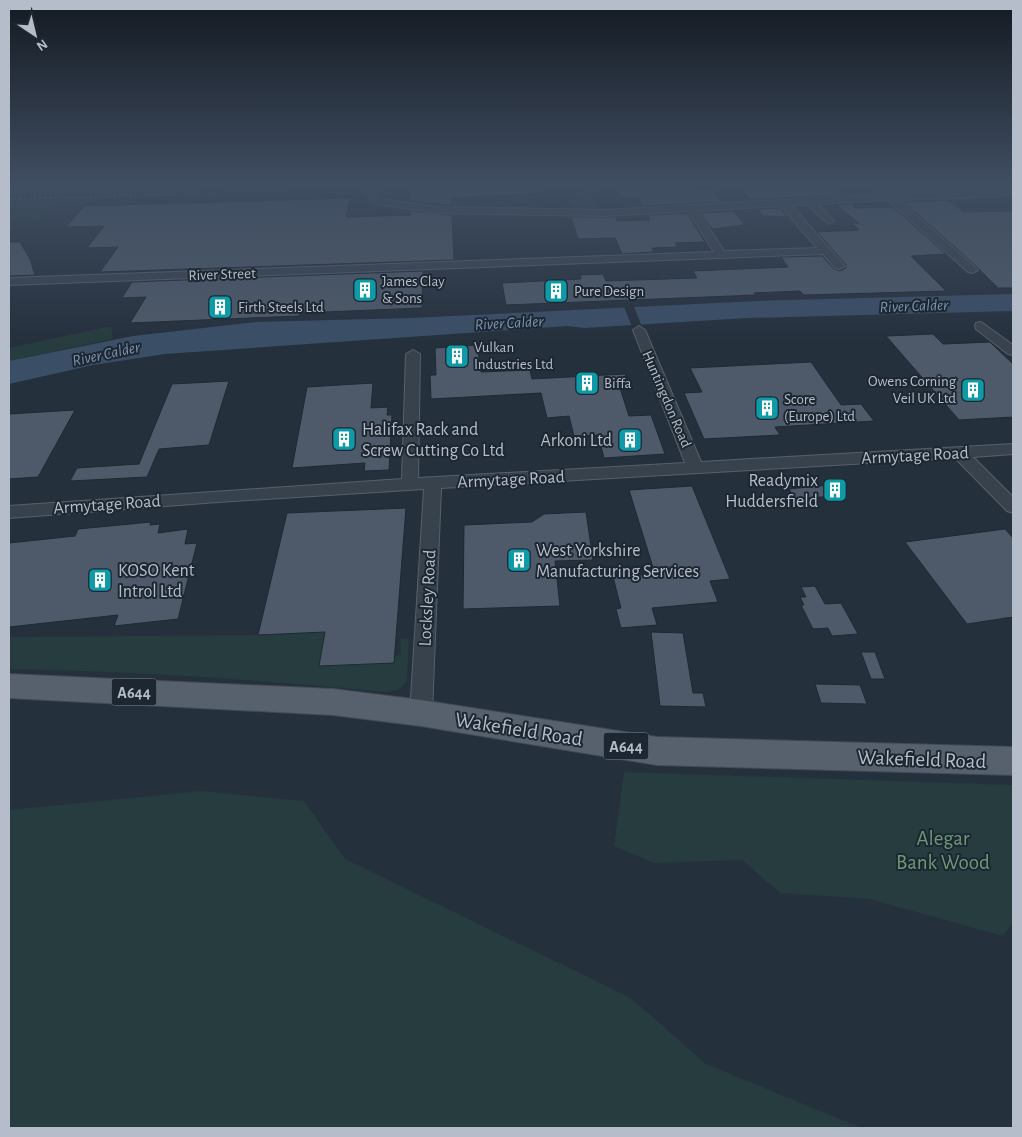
<svg xmlns="http://www.w3.org/2000/svg" width="1022" height="1137" font-family="'Alegreya Sans',sans-serif">
<style>
.green{fill:#263c3e}
.water{fill:#3a4e66}
.pier{fill:#25303d}
.building{fill:#4e5a69;stroke:#1f2934}
.lines{fill:none;stroke-linecap:round;stroke-linejoin:round}
.minor-casing{stroke:#56606b;stroke-width:2}
.major-casing{stroke:#414b56;stroke-width:2}
.minor{fill:#38424d;fill-rule:evenodd}
.major{fill:#56616d;fill-rule:evenodd}
.rail{stroke:#5b6674;stroke-width:2;stroke-dasharray:2.5 2.5;stroke-linecap:butt}
.minor-bridge-casing{stroke:#56606b;stroke-width:12;stroke-linecap:butt}
.minor-bridge{stroke:#38424d;stroke-width:11}
.labels{text-anchor:middle;stroke-width:4;stroke-linejoin:round;paint-order:stroke}
.far-street-label{font-size:15px;fill:#b4bdc9;stroke:#1d2732}
.far-poi-label{font-size:15px;fill:#b4bdc9;stroke:#1d2732;text-anchor:start}
.far-water-label{font-size:16px;font-style:italic;fill:#7c94b0;stroke:#1d2732}
.shield{fill:#1d2732;stroke:#87909c;stroke-width:1}
.shield-label{font-size:16px;font-weight:bold;fill:#b4bdc9}
.poi-label{font-size:18px;fill:#b4bdc9;stroke:#1d2732;text-anchor:start}
.street-label{font-size:18px;fill:#b4bdc9;stroke:#1d2732}
.near-street-label{font-size:21px;fill:#b4bdc9;stroke:#1d2732}
.near-park-label{font-size:21px;fill:#6c9975;stroke:#1d2732}
</style>
<rect width="100%" height="100%" fill="#25303d"/>
<path class="green" d="M9 183H327L180 191 9 196Z
M581 183H592L595 195 592 199 596 201 598 208H548L571 207 568 200 580 199 572 192 585 191Z
M97 199 88 203 59 205 42 212 40 220 17 219 9 223 16 229 9 230V201Z
M111 326 113 339 9 361V348Z
M325 632 320 666 394 663 395 656 401 655 400 639 409 638 407 681 398 690 386 692C260 680 135 671 9 669V637L253 635Z
M624 772 1013 785V923L1003 936 869 899 780 893 742 860 654 863 614 846Z
M201 791 304 801 345 859 631 998 706 1064 862 1128H9V810Z"/>
<path class="water" d="M1013 294V311L748 318 584 328 568 326 165 354 93 365 9 384V361L133 336 256 322 411 318 757 301Z"/>
<path class="pier" d="M623 304H633L642 327H632Z"/>
<path class="building" d="M462 183H544V193L451 198 452 205 410 201 409 186Z
M614 183H664L667 190 712 189 722 202 643 206 638 197 621 198Z
M790 183H827L841 195 751 200 741 188 793 186Z
M865 183H925L935 191 876 193Z
M350 198 346 217 411 215 410 211 452 215 454 260 100 272 118 247 87 248 104 226 66 227 84 206Z
M948 200 964 212 1013 211V288H998L977 267 904 202Z
M852 204 855 208 893 207 946 254 911 256 946 291 804 295 800 291 754 293 756 295 506 305 502 283 581 279 580 275 603 274 606 281 697 278 693 271 788 267 781 257 822 256 834 269 840 271 846 268V265L817 232 859 230 852 223H859L836 205Z
M780 208 787 217 763 216 758 209Z
M734 211 745 225 712 229 701 213Z
M687 213 705 242 675 243 678 247 652 248 654 252 622 254 615 238 578 239 571 217H616L617 221 650 220 648 215Z
M9 242H20L30 259 35 275 9 276Z
M423 271 422 308 300 313 299 316 130 323 146 297 122 298 132 282Z
M933 334 943 344 990 342 1013 364V417L959 420 886 336Z
M477 345 481 372 530 370 532 379 625 374 630 388H620L629 416 651 415 665 454 604 458 598 435 574 436 569 416 547 418 541 393 431 399 430 375H436L435 348Z
M811 362 841 405 861 404 874 421 775 427 780 435 704 439 684 393 702 392 690 368Z
M229 381 209 445 159 449 147 477 70 481 77 468 139 464 172 384Z
M373 383 371 408 388 407 387 415H392L389 470 364 471 365 463 292 468 307 387Z
M75 410 38 477 9 479V414Z
M839 484 846 494 796 500 789 489Z
M692 486 730 579 710 581 718 602 652 608 657 625 621 628 616 609 621 608 613 577 655 574 629 490Z
M406 508 394 663 319 666 325 632 258 635 287 513Z
M586 512 593 560 555 561 560 606 463 609 464 525 532 522 544 514Z
M151 522 150 525 160 524 158 533 188 529 185 544 197 543 178 619 114 626 118 615 9 627V543L75 536 78 529Z
M1005 529 1013 538V617L967 624 905 542Z
M815 586 825 604 841 603 858 634 832 636 828 628 813 629 801 605H804L800 597H806L801 587Z
M651 632 683 633 693 693H703L706 707 660 706Z
M861 652H875L885 679H871Z
M815 684 860 685 867 704 821 703Z"/>
<g class="lines">
<g class="minor-casing">
<path id="minor" d="M1013 190V196L899 200 976 268 978 270 972 273 968 272 888 200 818 204 834 221 829 224 807 205H791L843 264 845 266 839 269 835 268 823 254 9 285V278L714 252 688 211 605 216 436 213 371 203V199L374 198 436 207 605 210 890 194ZM781 206 817 248 724 251 698 211Z
M981 322 1013 345V355L1008 354 976 329 975 326 976 323Z
M639 326 645 330 701 462 1013 444V454L973 457 1013 497V513L1007 511 955 458 441 488 432 713 429 720 421 723 413 720 410 713 424 489 218 502 9 518V506L402 479 406 354 413 350 420 354 418 478 685 463 633 330Z"/>
</g>
<g class="major-casing">
<path id="major" d="M9 674 333 689 421 700 657 737 1013 747V775L657 765 421 726 333 715 9 698Z"/>
</g>
<use href="#minor" class="minor"/>
<use href="#major" class="major"/>
<path class="rail" d="M9 199 197 194 373 183"/>
<g class="minor-bridge-casing">
<path id="minor-bridge" d="M371 183 374 201"/>
</g>
<use href="#minor-bridge" class="minor-bridge"/>
</g>
<linearGradient id="sky" x2="0" y2="1"><stop stop-color="#141a22"/><stop offset="0.54" stop-color="#404e62"/><stop offset="1" stop-color="#404e62" stop-opacity="0"/></linearGradient>
<rect width="1022" height="342" fill="url(#sky)"/>
<defs>
<g id="building-square" transform="scale(1.25)"><rect x="-9" y="-9" width="18" height="18" rx="4" fill="#0f9aa8" stroke="#1d2732"/><path d="M-4-6H4V6H1V3H-1V6H-4ZM-2.5-4.3h1.7v1.8h-1.7ZM.8-4.3h1.7v1.8H.8ZM-2.5-1h1.7V.8h-1.7ZM.8-1h1.7V.8H.8Z" fill="#fff"/></g>
</defs>
<g fill-rule="evenodd">
<use href="#building-square" x="365" y="290"/>
<use href="#building-square" x="556" y="291"/>
<use href="#building-square" x="220" y="307"/>
<use href="#building-square" x="457" y="356"/>
<use href="#building-square" x="587" y="383"/>
<use href="#building-square" x="973" y="390"/>
<use href="#building-square" x="767" y="408"/>
<use href="#building-square" x="344" y="439"/>
<use href="#building-square" x="630" y="440"/>
<use href="#building-square" x="835" y="490"/>
<use href="#building-square" x="519" y="560"/>
<use href="#building-square" x="100" y="580"/>
</g>
<g class="labels">
<g class="far-street-label">
<text transform="translate(222 274) rotate(-2)" y="5">River Street</text>
<text transform="translate(667 399) rotate(67)" y="5">Huntingdon Road</text>
</g>
<g class="far-poi-label">
<text x="382" y="286">James Clay<tspan x="382" dy="17">&amp; Sons</tspan></text>
<text x="574" y="296">Pure Design</text>
<text x="238" y="312">Firth Steels Ltd</text>
<text x="474" y="352">Vulkan<tspan x="474" dy="17">Industries Ltd</tspan></text>
<text x="956" y="386" text-anchor="end">Owens Corning<tspan x="956" dy="17">Veil UK Ltd</tspan></text>
<text x="604" y="388">Biffa</text>
<text x="784" y="404">Score<tspan x="784" dy="17">(Europe) Ltd</tspan></text>
</g>
<g class="far-water-label">
<text transform="translate(914 305) rotate(-2)" y="6">River Calder</text>
<text transform="translate(509 322) rotate(-3)" y="6">River Calder</text>
<text transform="translate(106 353) rotate(-12)" y="6">River Calder</text>
</g>
<g class="shield">
<rect x="111.5" y="678.5" width="45" height="27" rx="4"/>
<rect x="603.5" y="732.5" width="45" height="27" rx="4"/>
</g>
<g class="shield-label">
<text x="134" y="698">A644</text>
<text x="626" y="752">A644</text>
</g>
<g class="poi-label">
<text x="362" y="435">Halifax Rack and<tspan x="362" dy="21">Screw Cutting Co Ltd</tspan></text>
<text x="612" y="446" text-anchor="end">Arkoni Ltd</text>
<text x="818" y="486" text-anchor="end">Readymix<tspan x="818" dy="21">Huddersfield</tspan></text>
<text x="536" y="556">West Yorkshire<tspan x="536" dy="21">Manufacturing Services</tspan></text>
<text x="118" y="576">KOSO Kent<tspan x="118" dy="21">Introl Ltd</tspan></text>
</g>
<g class="street-label">
<text transform="translate(915 455) rotate(-3)" y="6">Armytage Road</text>
<text transform="translate(511 479) rotate(-3)" y="6">Armytage Road</text>
<text transform="translate(107 504) rotate(-4)" y="6">Armytage Road</text>
<text transform="translate(427 598) rotate(-87)" y="6">Locksley Road</text>
</g>
<g class="near-street-label">
<text transform="translate(519 729) rotate(9)" y="7">Wakefield Road</text>
<text transform="translate(922 759) rotate(2)" y="7">Wakefield Road</text>
</g>
<g class="near-park-label">
<text x="943" y="845">Alegar<tspan x="943" dy="24">Bank Wood</tspan></text>
</g>
</g>
<rect width="1022" height="1137" fill="none" stroke="#b4bdc9" stroke-width="20"/>
<g transform="translate(35 35) rotate(145)" stroke="#1d2732" stroke-width="4" paint-order="stroke">
<path d="M0-4L9 19L0 12L-9 19Z" fill="#b4bdc9"/>
<text y="-8" font-size="14" font-weight="bold" text-anchor="middle" fill="#b4bdc9">N</text>
</g>
</svg>
